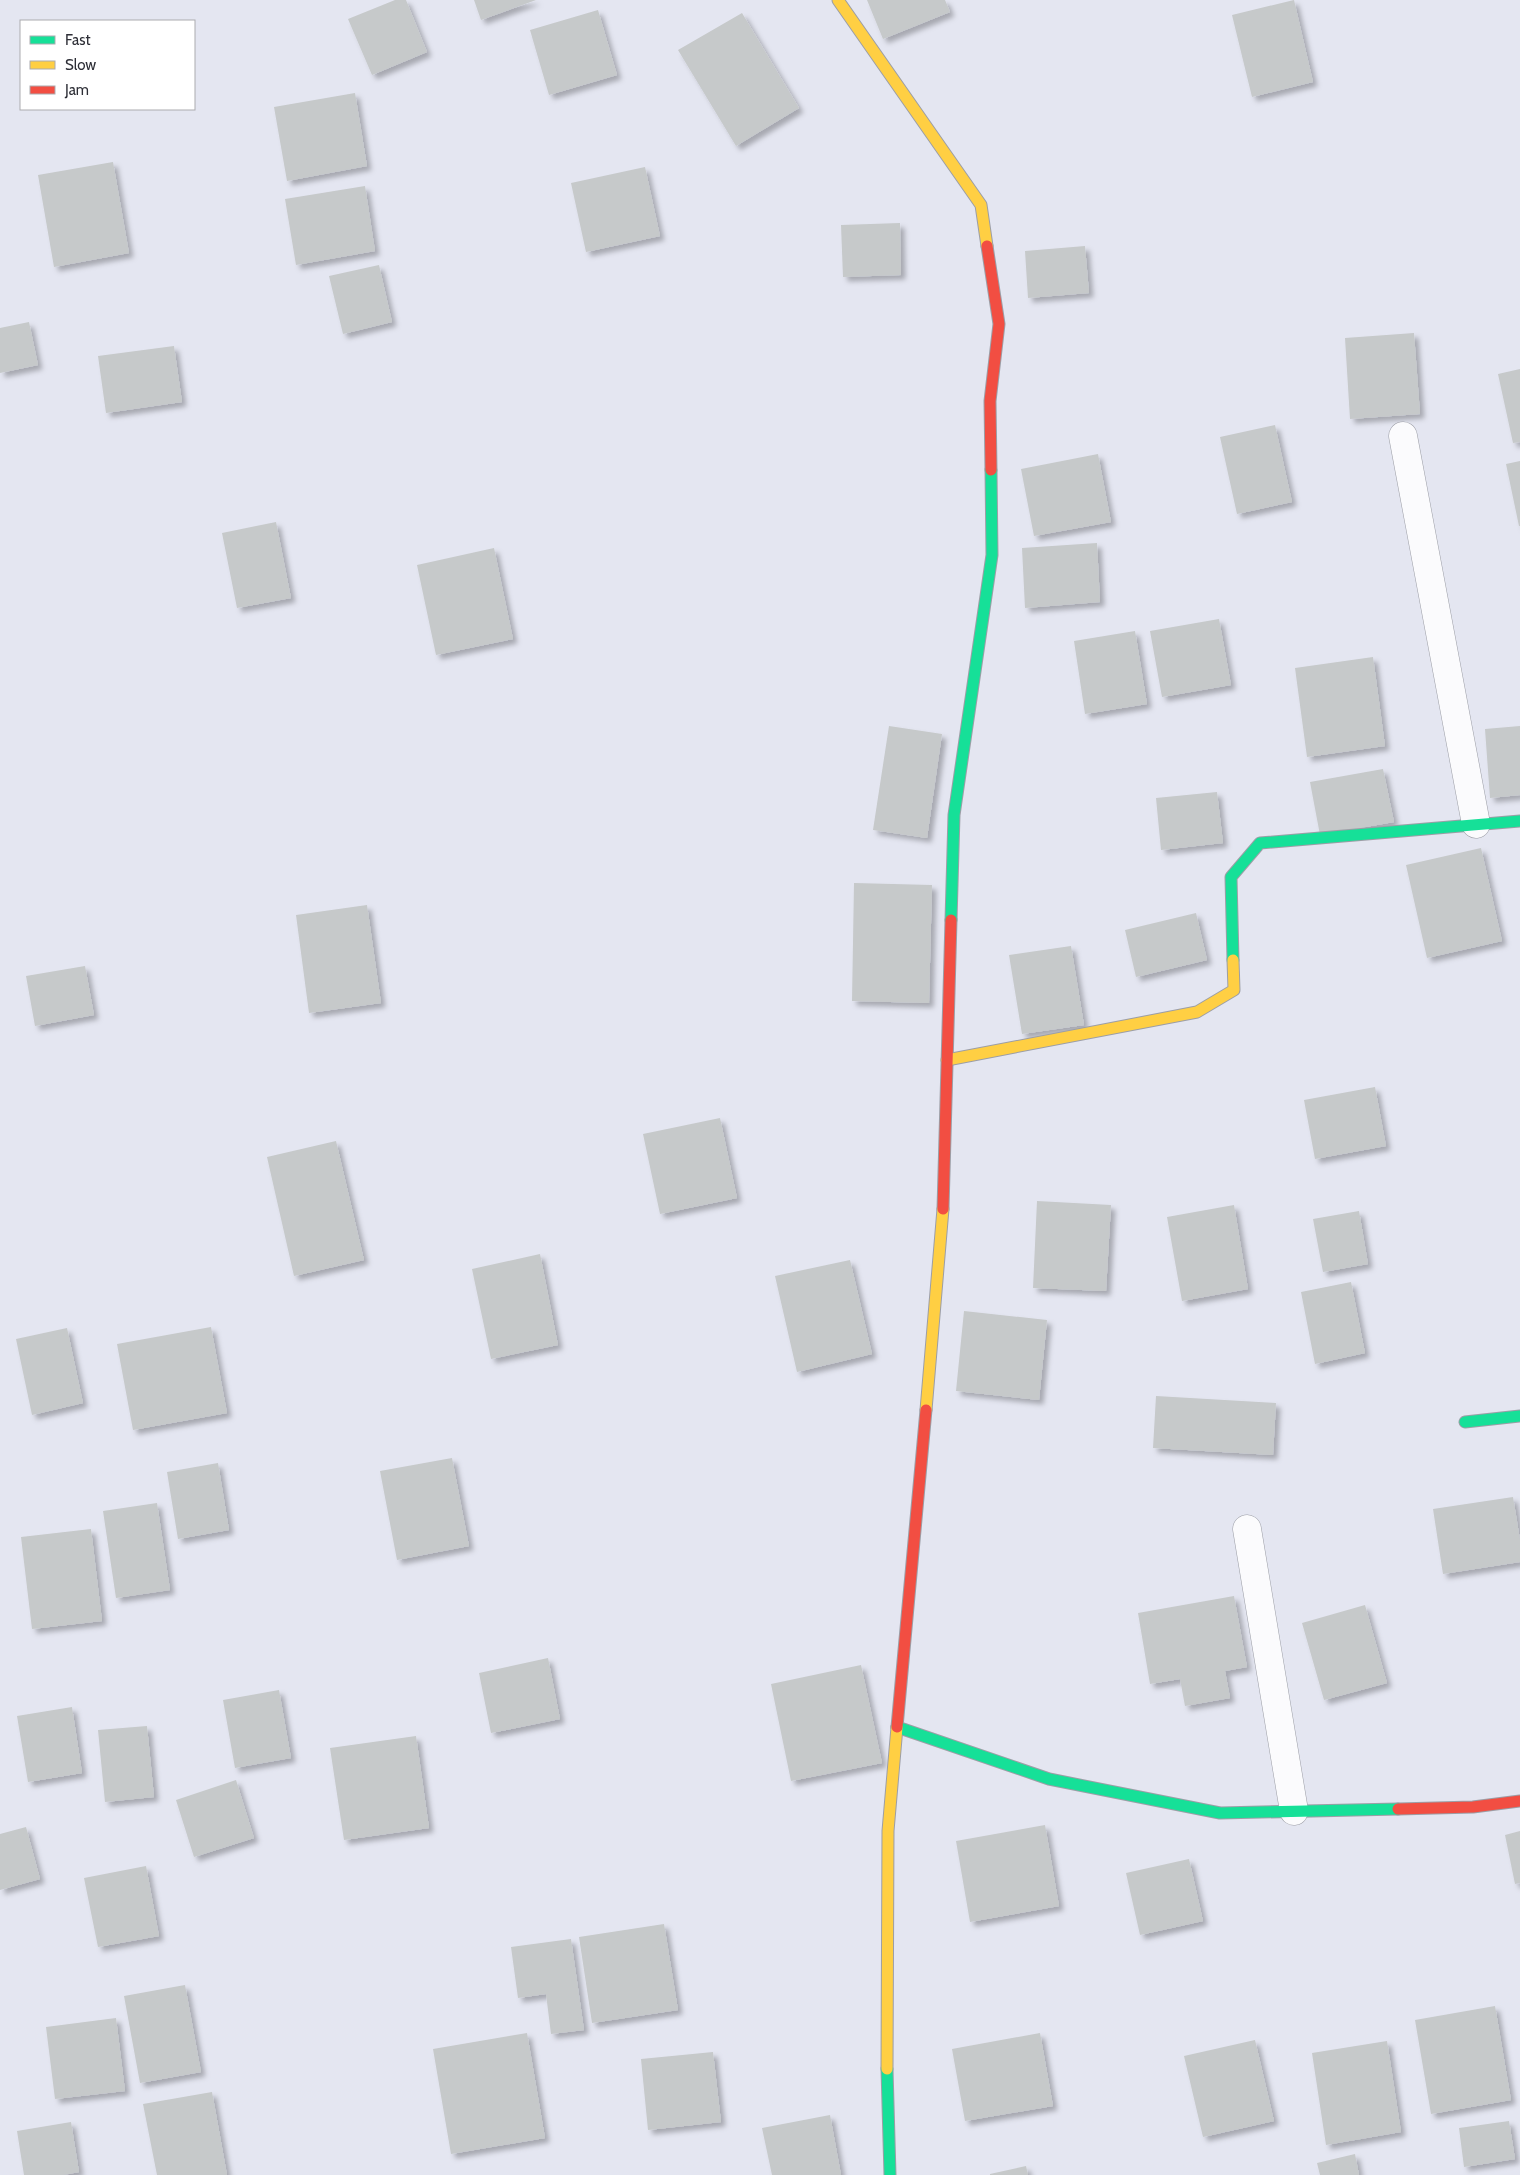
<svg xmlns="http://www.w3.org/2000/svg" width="1520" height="2175" font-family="Cabin,sans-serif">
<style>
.building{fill:#c6c9ca;filter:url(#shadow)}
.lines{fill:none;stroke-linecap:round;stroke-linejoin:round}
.street-casing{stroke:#9c9ea6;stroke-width:29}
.fast-casing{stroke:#9c9ea6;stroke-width:13}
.slow-casing{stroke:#9c9ea6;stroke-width:13}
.jam-casing{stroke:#9c9ea6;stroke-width:13}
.street{stroke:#fbfbfd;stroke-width:28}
.fast{stroke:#16e098;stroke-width:11}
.slow{stroke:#ffcf43;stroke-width:11}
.jam{stroke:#f24e42;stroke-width:11}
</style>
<defs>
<filter id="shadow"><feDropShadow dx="4.5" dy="4.5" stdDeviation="2.5" flood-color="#0004"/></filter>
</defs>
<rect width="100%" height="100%" fill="#e4e6f1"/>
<path class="building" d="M395 0H406L427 52 372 75 348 19Z
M474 0H536L481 20Z
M867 0H945L950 12 883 39Z
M1294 0 1313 82 1252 97 1232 15Z
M598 10 617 75 549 95 530 30Z
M742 13 799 108 736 146 678 50Z
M355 93 367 166 287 181 274 107Z
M113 162 129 253 54 267 38 175Z
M645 167 660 236 586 252 571 183Z
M365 186 375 251 296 265 285 199Z
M900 223 901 275 843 277 841 225Z
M1085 246 1089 293 1028 298 1025 251Z
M379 265 392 322 343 334 329 276Z
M29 322 38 365 0 373V328Z
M1414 333 1420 414 1350 419 1345 338Z
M174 346 182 402 106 413 98 356Z
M1520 369V442L1513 443 1498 374Z
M1275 425 1292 502 1237 514 1220 437Z
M1098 454 1111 522 1034 536 1021 469Z
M1520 461V526H1519L1506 464Z
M276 522 291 598 237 608 222 533Z
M1097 543 1100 602 1025 608 1022 548Z
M494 548 513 639 436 655 417 565Z
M1219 619 1231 685 1162 697 1150 631Z
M1135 631 1147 704 1085 714 1074 641Z
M1373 657 1385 746 1307 757 1295 668Z
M889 726 942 734 927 838 873 830Z
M1520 726V795L1490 798 1485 729Z
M1383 769 1394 822 1320 835 1310 782Z
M1217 792 1223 843 1161 850 1156 798Z
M1481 848 1502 941 1427 958 1406 865Z
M854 883 932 885 929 1003 852 1001Z
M367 905 381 1003 309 1013 296 915Z
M1196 913 1207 960 1136 977 1125 930Z
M1071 946 1084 1025 1022 1034 1009 955Z
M85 966 94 1015 35 1026 26 976Z
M1375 1087 1386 1146 1315 1159 1304 1100Z
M720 1118 737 1198 660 1214 643 1134Z
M336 1141 364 1260 294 1276 267 1157Z
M1037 1201 1111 1205 1106 1291 1033 1288Z
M1234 1205 1248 1289 1182 1301 1167 1217Z
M1359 1211 1368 1264 1323 1272 1313 1219Z
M540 1254 558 1345 491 1359 472 1269Z
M850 1260 872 1354 797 1372 775 1276Z
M1351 1282 1365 1353 1315 1364 1301 1292Z
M964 1311 1047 1320 1039 1400 956 1391Z
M211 1327 227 1413 133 1430 117 1344Z
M67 1328 83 1403 32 1415 16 1339Z
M1156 1396 1276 1403 1273 1455 1153 1448Z
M452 1458 469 1546 397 1560 380 1471Z
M218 1463 229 1530 178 1539 167 1472Z
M1513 1497 1520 1540V1562L1443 1574 1433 1509Z
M157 1503 170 1590 116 1598 103 1511Z
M91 1529 102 1621 32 1629 21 1537Z
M1234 1596 1247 1667 1225 1671 1230 1698 1185 1706 1180 1679 1150 1684 1138 1613Z
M1365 1605 1387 1683 1324 1700 1302 1623Z
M548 1658 560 1719 491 1733 479 1673Z
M861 1665 882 1763 791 1781 771 1684Z
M279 1690 291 1758 235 1768 223 1700Z
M72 1707 82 1773 28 1782 17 1716Z
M147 1726 154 1797 105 1802 98 1730Z
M416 1736 429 1828 344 1840 330 1748Z
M236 1780 254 1838 194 1857 176 1800Z
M1045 1825 1059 1906 970 1922 956 1841Z
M26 1827 40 1879 0 1890V1834Z
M1520 1831V1883L1515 1884 1505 1835Z
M1189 1859 1203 1921 1140 1935 1126 1873Z
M146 1866 159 1936 98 1947 84 1878Z
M664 1924 678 2010 592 2023 579 1937Z
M571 1939 584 2030 551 2034 546 1994 518 1998 511 1947Z
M185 1985 201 2072 140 2083 124 1996Z
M1495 2006 1511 2100 1431 2114 1415 2020Z
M116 2018 125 2091 55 2099 46 2027Z
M527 2033 545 2138 451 2154 433 2049Z
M1040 2033 1053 2106 965 2121 952 2049Z
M1255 2040 1274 2121 1203 2137 1184 2056Z
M1387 2041 1401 2132 1326 2145 1312 2053Z
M713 2052 721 2122 648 2130 641 2059Z
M212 2092 227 2175H157L143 2104Z
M830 2115 841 2175H772L762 2128Z
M1509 2121 1515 2159 1464 2167 1459 2128Z
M71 2122 79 2172 63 2175H24L17 2131Z
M1355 2154 1359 2175H1320L1317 2163Z
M1026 2166 1028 2175H990V2174Z"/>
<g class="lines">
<g class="street-casing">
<path id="street" d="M1403 436 1476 824
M1247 1529 1294 1811"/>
</g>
<g class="fast-casing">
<path id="fast" d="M951 920 954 815 992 555 991 470
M1233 960 1231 877 1260 843 1520 821
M1465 1422 1520 1416
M897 1727 1049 1779 1220 1813 1398 1809
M887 2069 890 2175"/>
</g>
<g class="slow-casing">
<path id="slow" d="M838 0 981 205 987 246
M947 1060 1197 1012 1234 990 1233 960
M926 1410 943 1209
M887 2069 888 1831 897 1727"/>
</g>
<g class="jam-casing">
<path id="jam" d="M987 246 999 324 990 401 991 470
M943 1209 951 920
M897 1727 926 1410
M1398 1809 1473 1807 1520 1801"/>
</g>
<use href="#street" class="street"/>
<use href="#fast" class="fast"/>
<use href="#slow" class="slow"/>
<use href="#jam" class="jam"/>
</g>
<rect x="20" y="20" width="175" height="90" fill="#ffffff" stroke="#ababaf"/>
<rect x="30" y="36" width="25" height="8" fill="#16e098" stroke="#ababaf"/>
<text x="65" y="45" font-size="15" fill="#2d2e36">Fast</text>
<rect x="30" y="61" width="25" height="8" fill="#ffcf43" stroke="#ababaf"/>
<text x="65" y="70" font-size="15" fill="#2d2e36">Slow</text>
<rect x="30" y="86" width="25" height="8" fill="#f24e42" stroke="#ababaf"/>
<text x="65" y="95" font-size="15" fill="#2d2e36">Jam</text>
</svg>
